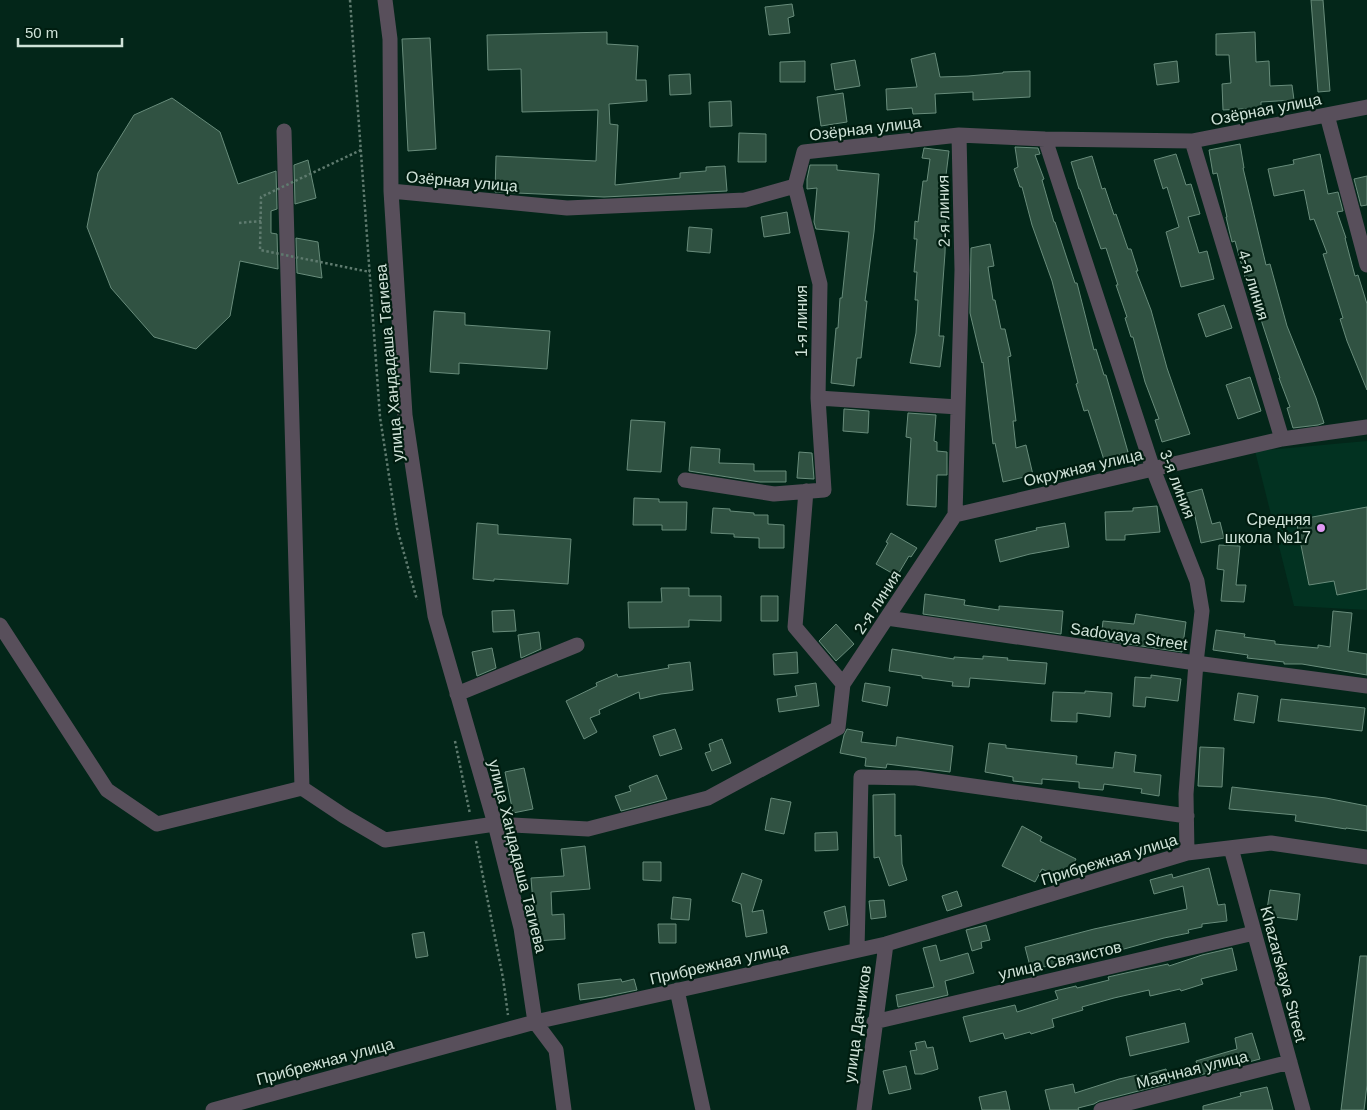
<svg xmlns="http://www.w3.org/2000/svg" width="1367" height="1110" font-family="Helvetica,sans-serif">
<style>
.built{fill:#023221}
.building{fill:#305242;stroke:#688c7b}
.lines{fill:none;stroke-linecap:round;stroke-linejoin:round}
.path{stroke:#5f7b6f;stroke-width:2.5;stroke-dasharray:2.5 2.5;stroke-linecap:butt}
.minor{stroke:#584f5b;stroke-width:15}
.path-bridge{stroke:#5f7b6f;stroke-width:2.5;stroke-dasharray:2.5 2.5;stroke-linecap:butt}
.poi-dot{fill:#df98f2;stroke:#001d10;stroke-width:2}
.labels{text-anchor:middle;stroke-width:4.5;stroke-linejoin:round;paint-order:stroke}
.street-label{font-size:16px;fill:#cfe2d8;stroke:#001d10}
.poi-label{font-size:16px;fill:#cfe2d8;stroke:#001d10;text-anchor:end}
</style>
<rect width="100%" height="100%" fill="#032619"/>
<path class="built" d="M1367 441V610L1294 606 1255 451Z"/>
<path class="building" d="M1311 0H1323L1330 91 1318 92Z
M792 4 794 16 788 18 790 33 769 35 765 7Z
M607 32V44L638 46 636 80H646L647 101 609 104 610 124 618 125 615 185 680 178V173L706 171V167L725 166 727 191 604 197 495 192 496 156 596 161 598 110 522 112 521 69 488 70 487 35Z
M1255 32 1256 62 1269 61 1270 86 1292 85 1294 100 1261 102V108L1223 110 1222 84 1231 83 1229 55H1216V34Z
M430 38 436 149 408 151 402 39Z
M935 53 940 77 968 76 1003 73V72L1030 71V97L973 100V92L935 94 936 113 913 114 912 108 887 110 886 89 917 87 911 59Z
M855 60 860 86 835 90 831 64Z
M805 61V82H780V62Z
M1177 61 1179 82 1157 85 1154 64Z
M690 74 691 94 670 95 669 75Z
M843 93 847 122 821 126 817 97Z
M172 98 220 132 238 184 276 171 277 209 271 211V233L277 234 278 269 240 261 230 316 196 349 154 337 111 288 87 227 98 173 134 115Z
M731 101 732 126 710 127 709 102Z
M739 133 766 134V162H738Z
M1240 144 1244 168H1243L1266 265 1270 264 1287 326 1316 398 1324 423 1318 425 1293 428 1287 408 1290 407 1279 378H1280L1254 298 1251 299 1235 241 1232 242 1229 230 1226 217H1227L1217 173 1213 174 1209 150Z
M1015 147 1038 148 1040 154 1035 155 1044 179 1042 180 1054 222H1055L1075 283H1077L1094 350 1096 349 1104 375H1106L1128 452 1104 460 1088 410 1084 411 1076 384 1078 383 1052 281 1032 225 1022 187H1020L1014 169 1018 167Z
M924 148 949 151 945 183H948L945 214H946L945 253 939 336H944L940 367 910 363 916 333 918 300H915L917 272H914L917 239H914L915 221 918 222 923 181H927L930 159 922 158Z
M1176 154 1186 185 1191 184 1200 214 1188 217 1199 253 1207 251 1214 279 1181 287 1166 232 1179 227 1167 187 1163 189 1154 160Z
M1320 154 1328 194 1338 192 1343 211 1337 212 1346 238H1345L1355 276 1358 275 1367 304V390L1347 341 1340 319 1343 318 1323 254 1327 253 1314 219 1310 220 1304 190 1274 196 1268 169 1294 164 1293 160Z
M1092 156 1102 189 1105 188 1114 215 1116 214 1128 249H1131L1138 271H1136L1151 310 1167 368 1190 434 1162 442 1155 420 1159 419 1145 382 1133 337H1131L1125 318 1127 317 1116 285H1118L1106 248 1101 249 1080 189H1079L1071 162Z
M308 160 316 198 295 204 294 165Z
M810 165H837V170L879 174 874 232 865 301H867L861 358H857L854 386 831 383 836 328H838L840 298H842L849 232 816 229 814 222 817 188 807 189V179Z
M1367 176V205L1361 206 1354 179Z
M787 212 790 233 764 237 761 217Z
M689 227 712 229 710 253 687 251Z
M296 238 318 242 322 278 297 273Z
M990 244 994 266 988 267 993 300H995L1001 329H1005L1011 356 1008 357 1016 421H1013L1016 448 1026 445 1033 475 1003 482 995 443 993 444 983 362 982 363 970 313 971 248Z
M1224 305 1232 328 1206 337 1198 314Z
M434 311 465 313V325L550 331 547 369 459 363V374L430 372Z
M1250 377 1261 411 1238 419 1226 385Z
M844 409 869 411 868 433 843 431Z
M908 413 936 415 934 441 937 442V451L947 452V475H937L936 507 907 505 911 438 906 437Z
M631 420 665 422 661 472 627 470Z
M691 447 720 449 719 463 754 464V471H786V482H760L689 471Z
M799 452 812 453 814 479 797 478Z
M1202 489 1212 524 1220 522 1224 538 1201 543 1194 512 1188 514 1183 494Z
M634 498 659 499V502H687L686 530H662V525H633Z
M1157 506 1160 532 1125 535V540H1106L1105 512 1133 511V508Z
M1367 507V589L1337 595 1334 581 1309 585 1296 520Z
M713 508 730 509V511L754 513V515H768V524L784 525V548H759V538L734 537V534L711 533Z
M477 523 498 525V534L571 539 568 584 494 579V581L473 579Z
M1065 523 1069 547 1030 554 1000 562 995 540 1037 530 1036 528Z
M891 533 917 548 911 557 909 556 897 576 876 564 888 543 886 542Z
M1219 545 1240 546 1236 585H1246L1244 602 1221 601 1224 570 1217 569Z
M661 588H689V596H721V621L689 620V627L629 628 628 602H662Z
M925 594 965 600 964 605 999 610V606L1063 611 1061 634 923 614Z
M761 596H778V621H761Z
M514 610 516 631 493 632 492 611Z
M1333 611 1352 613 1348 651 1367 654V675L1302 664H1284V662L1247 658 1248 655 1213 650 1216 630 1245 634 1244 637 1275 641V644L1318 648V645L1330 647Z
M1136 614 1186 622 1182 652 1101 640 1103 621 1134 624Z
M836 624 854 644 836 661 819 641Z
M539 632 541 649 521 658 518 635Z
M492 648 496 668 477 676 472 652Z
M892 649 954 659V657L983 659V656L1008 658 1007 660 1047 663 1045 684 970 678 969 687 952 686 953 682 922 678V676L889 671Z
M797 652 798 673 774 675 773 654Z
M690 662 693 690 661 694 640 699 639 692 599 710 600 714 590 718 597 732 584 739 566 701 597 686 596 683 617 674 618 677 669 668 668 665Z
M1151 675 1181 679 1178 701 1146 697 1145 707 1133 706 1135 677 1151 678Z
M816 683 819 706 779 712 777 699 797 696 795 686Z
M865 683 890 687 887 706 862 701Z
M1085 691 1112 693 1110 717 1077 713V722L1051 721 1053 692 1085 693Z
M1238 693 1258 696 1254 723 1234 720Z
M1281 699 1365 708 1362 731 1278 721Z
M675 729 682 749 660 756 653 736Z
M847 729 863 732 861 742 896 746 897 737 953 746 950 772 887 764 886 768 865 766 866 758 840 753 844 735Z
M722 739 731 763 712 771 705 753 711 751 709 744Z
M989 743 1006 745V748L1077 756 1076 764 1113 768 1115 752 1136 755 1134 772 1161 775 1159 796 1141 793 1142 789 1104 784 1103 790 1079 788V782L1042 779V784L1013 781V777L985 772Z
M1200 747 1224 748 1222 787 1198 786Z
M524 768 533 809 513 813 505 772Z
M657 775 667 799 621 811 615 796 631 791 629 786Z
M1232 787 1326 798 1367 806V831L1346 828V829L1295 821 1296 815 1229 809Z
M895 794V836L901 835 902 864 907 880 889 886 879 857 874 858 873 795Z
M771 798 791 802 784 834 765 830Z
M1022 826 1042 837 1040 841 1076 859 1066 880 1042 869 1035 882 1002 866Z
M837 832 838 850 815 851V833Z
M585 846 590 889 551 892 552 915 564 914 565 939 536 941 531 878 564 876 561 849Z
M643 862H661V881L643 880Z
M1209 868 1218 905 1225 904 1227 921 1202 924V927L1188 930 1189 933 1164 938 1124 949 1092 955V958L1074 962 1073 960 1031 970 1025 947 1094 929 1187 909 1183 886 1154 894 1150 880 1172 874 1173 878Z
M742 873 762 880 752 912 763 910 767 933 746 937 741 904 732 901Z
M1270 890 1300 894 1297 920 1266 916Z
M957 891 962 906 947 911 942 896Z
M673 897 691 899 689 920 671 919Z
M884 900 886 917 871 919 869 901Z
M845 906 848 925 829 930 824 912Z
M658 924H676V943H659Z
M986 925 990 940 981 942 982 948 972 951 966 930Z
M424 932 428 956 416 958 412 934Z
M936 945 940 961 968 953 974 973 945 981 948 995 898 1007 896 995 934 987 923 948Z
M1232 948 1237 970 1201 979 1203 984 1181 991 1180 989 1150 996 1149 990 1114 998 1082 1007 1083 1010 1052 1019 1054 1027 1031 1034 1030 1032 1005 1039 1003 1033 970 1042 963 1017 1015 1005 1017 1012 1058 999 1055 991 1076 986 1077 988 1109 980 1108 977 1130 972 1168 964 1169 966 1202 955Z
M1360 956H1367V1085L1364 1110H1341Z
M621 979 622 982 634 979 637 990 603 997 580 1000 578 984Z
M1185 1023 1189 1042 1130 1056 1126 1037Z
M1252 1033 1260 1059 1200 1075 1196 1061 1237 1049 1235 1038Z
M925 1041 927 1048 933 1047 938 1069 922 1074H915L910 1051 917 1050 915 1043Z
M906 1066 911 1089 889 1094 883 1071Z
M1166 1069 1170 1083 1099 1101 1094 1104 1078 1108 1079 1110H1050L1045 1090 1073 1084 1075 1093 1119 1079 1137 1075V1077Z
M1267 1087 1273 1110H1203V1106L1241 1096 1240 1093Z
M1006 1091 1010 1110H982L979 1097Z"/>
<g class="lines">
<path class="path" d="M350 0 380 417 397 528 417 600
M239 223 261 221
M455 741 470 814
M476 841 503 978 508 1015"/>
<path class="minor" d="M385 0 390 39 391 191 405 415 435 616 495 824 521 928 535 1022 556 1050 564 1110
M1327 115 1367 265
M284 131 302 788
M1045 139 1153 469 1197 581 1202 611 1196 663 1186 794 1187 853
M1192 141 1282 439
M391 191 567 208 745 200 795 186 804 152 959 135 1045 139 1192 141 1367 107
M818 398 958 407
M685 480 774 494 824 490 818 398 820 284 795 186
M806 491 795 627 843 684
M955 515 1282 439 1367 427
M887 618 1196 663 1367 686
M0 625 107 790 157 824 302 788 344 816 385 840 495 824 588 829 708 798 838 728 843 684 955 515 962 270 959 135
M457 694 577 645
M1231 848 1303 1110
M857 950 861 777 916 778 1187 816
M677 990 703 1110
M874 1022 1254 933
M213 1110 535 1022 886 944 1187 853 1271 843 1367 857
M864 1110 886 944
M1101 1110 1290 1062"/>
<path class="path-bridge" d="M361 150 261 197 260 250 370 272"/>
</g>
<circle class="poi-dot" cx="1321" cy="528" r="5"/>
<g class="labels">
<g class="street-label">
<text transform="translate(1266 109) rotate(-11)" y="6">Озёрная улица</text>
<text transform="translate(865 128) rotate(-7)" y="6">Озёрная улица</text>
<text transform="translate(462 181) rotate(5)" y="6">Озёрная улица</text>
<text transform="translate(943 211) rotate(-91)" y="6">2-я линия</text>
<text transform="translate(1254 285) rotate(73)" y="6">4-я линия</text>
<text transform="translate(801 321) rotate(-90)" y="6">1-я линия</text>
<text transform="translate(389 363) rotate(-95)" y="6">улица Хандадаша Тагиева</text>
<text transform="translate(1083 467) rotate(-13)" y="6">Окружная улица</text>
<text transform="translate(1178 484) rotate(69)" y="6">3-я линия</text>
<text transform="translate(877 602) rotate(-57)" y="6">2-я линия</text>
<text transform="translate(1129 636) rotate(8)" y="6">Sadovaya Street</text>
<text transform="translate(518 856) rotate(76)" y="6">улица Хандадаша Тагиева</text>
<text transform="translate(1109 859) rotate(-17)" y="6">Прибрежная улица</text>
<text transform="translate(1060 960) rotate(-13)" y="6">улица Связистов</text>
<text transform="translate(719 963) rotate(-13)" y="6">Прибрежная улица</text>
<text transform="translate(1284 974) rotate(75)" y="6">Khazarskaya Street</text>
<text transform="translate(857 1024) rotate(-82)" y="6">улица Дачников</text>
<text transform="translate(325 1061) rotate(-15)" y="6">Прибрежная улица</text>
<text transform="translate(1192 1069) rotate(-14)" y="6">Маячная улица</text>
</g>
<g class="poi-label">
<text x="1311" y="525">Средняя<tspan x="1311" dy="18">школа №17</tspan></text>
</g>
</g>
<path d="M18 38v8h104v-8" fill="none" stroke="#cfe2d8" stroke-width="2.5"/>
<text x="25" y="38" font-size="15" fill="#cfe2d8" stroke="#001d10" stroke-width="4" paint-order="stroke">50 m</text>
</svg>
